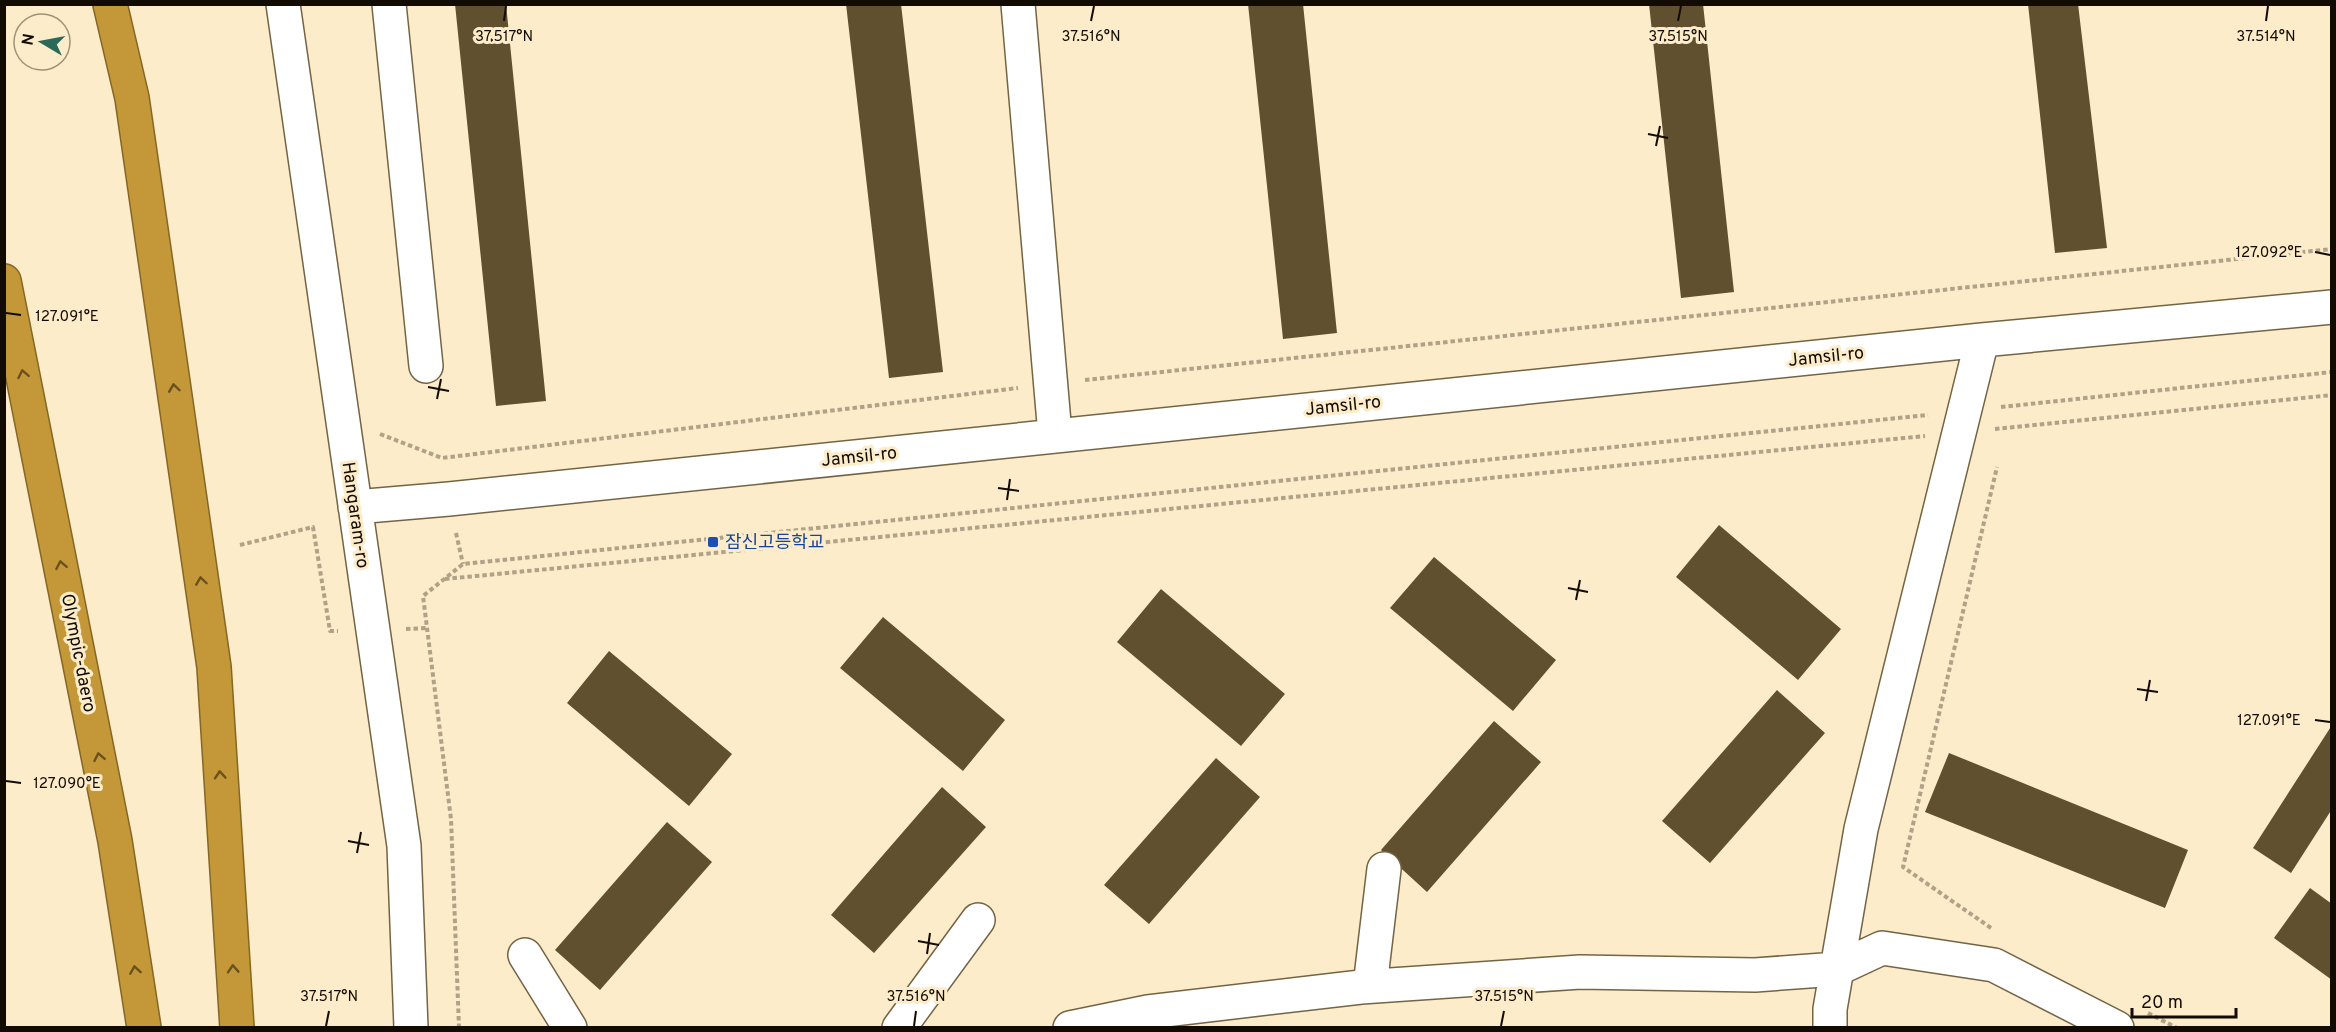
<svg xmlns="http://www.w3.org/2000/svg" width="2336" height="1032" font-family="Overpass,'Noto Sans KR',sans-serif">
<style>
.building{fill:#60502f}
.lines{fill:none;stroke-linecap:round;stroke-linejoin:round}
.minor-casing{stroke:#736445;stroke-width:36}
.highway-casing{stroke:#856725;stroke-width:36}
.path{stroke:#b0a288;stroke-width:4;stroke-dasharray:4.5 3;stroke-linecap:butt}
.minor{stroke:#fff;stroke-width:33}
.highway{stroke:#c49838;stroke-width:33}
.oneway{stroke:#6a521d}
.ticks{fill:none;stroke:#110b02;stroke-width:2}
.transit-dot{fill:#1a4fb4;stroke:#fdecc9;stroke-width:2}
.labels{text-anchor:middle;stroke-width:6;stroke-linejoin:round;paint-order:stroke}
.street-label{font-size:18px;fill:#110b02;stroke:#fdecc9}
.transit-label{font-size:18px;fill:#164399;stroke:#fdecc9;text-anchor:start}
.ticks-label{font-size:15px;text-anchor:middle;fill:#110b02;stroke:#fdecc9;stroke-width:6;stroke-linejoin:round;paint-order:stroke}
</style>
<rect width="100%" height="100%" fill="#fdecc9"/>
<path class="building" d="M455 4H506L546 401 496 406Z
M846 4H901L943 372 889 378Z
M1248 4H1303L1337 333 1283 339Z
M1649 4H1703L1734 292 1681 298Z
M2028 4H2078L2107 248 2055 253Z
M1719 525 1841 629 1798 680 1676 577Z
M1434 557 1556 660 1513 711 1390 608Z
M1161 589 1285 694 1241 746 1117 642Z
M883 617 1005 720 963 771 840 668Z
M609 651 732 754 689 806 567 703Z
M1777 690 1825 733 1710 863 1662 821Z
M1494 721 1541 762 1427 892 1381 850Z
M2332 725V809L2291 873 2253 848Z
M1949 753 2188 850 2165 908 1925 812Z
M1216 758 1260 797 1149 924 1104 885Z
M942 787 986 827 874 953 831 915Z
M667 822 712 862 600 990 555 950Z
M2310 888 2332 904V980L2274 938Z"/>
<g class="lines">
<g class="minor-casing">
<path id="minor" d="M283 4 404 846 411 1028
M389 4 426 366
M1018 4 1055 435
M355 507 449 499 1982 340 2332 307
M525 955 570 1028
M1370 986 1384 869
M899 1028 978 920
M1070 1028 1148 1012 1361 987 1580 972 1755 975 1837 969 1882 948 1994 965 2117 1028
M1830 1028V1009L1861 829 1982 340"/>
</g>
<g class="highway-casing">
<path id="highway" d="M110 4 132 98 214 667 237 1028
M4 281 115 841 144 1028"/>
</g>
<path class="path" d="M1085 380 2332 249
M2001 407 2332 372
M1995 429 2332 395
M380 434 442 458 1018 388
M456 533 463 564
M240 545 313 527 330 631H338
M445 579 1925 436
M406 629 427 628
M1991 928 1903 867 1997 467
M2148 1013 2177 1028
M459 1028 451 819 423 596 463 564 1928 415"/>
<use href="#minor" class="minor"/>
<use href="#highway" class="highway"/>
</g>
<defs><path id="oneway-chevron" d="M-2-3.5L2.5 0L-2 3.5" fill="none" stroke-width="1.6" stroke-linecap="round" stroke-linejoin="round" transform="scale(1.5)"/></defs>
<g class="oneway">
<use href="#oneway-chevron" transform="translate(23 374) rotate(-101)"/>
<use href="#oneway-chevron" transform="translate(174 388) rotate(-98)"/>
<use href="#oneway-chevron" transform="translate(61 565) rotate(-101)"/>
<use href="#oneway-chevron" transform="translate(201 581) rotate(-98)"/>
<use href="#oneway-chevron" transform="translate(99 757) rotate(-101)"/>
<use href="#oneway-chevron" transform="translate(220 775) rotate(-94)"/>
<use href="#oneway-chevron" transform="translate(233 969) rotate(-94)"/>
<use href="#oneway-chevron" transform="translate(135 970) rotate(-99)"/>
</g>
<path class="ticks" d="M504 21 506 6M1091 21 1094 6M1678 21 1681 6M2266 21 2268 6M1648 134 1668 138M1656 146 1660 126M2315 252 2330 255M6 313 21 315M428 387 449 391M437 399 441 379M998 488 1019 491M1007 500 1010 479M1568 588 1588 592M1576 600 1580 580M2137 689 2158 692M2146 701 2150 680M2315 720 2330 722M6 781 21 783M348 841 369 845M357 853 361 832M918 941 939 945M927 954 930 933M326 1026 329 1011M914 1026 916 1011M1501 1026 1504 1011"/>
<rect class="transit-dot" x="707" y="536" width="12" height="12" rx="3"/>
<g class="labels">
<g class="street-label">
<text transform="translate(1826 356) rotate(-6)" y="6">Jamsil-ro</text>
<text transform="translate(1343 405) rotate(-6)" y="6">Jamsil-ro</text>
<text transform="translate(859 456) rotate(-6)" y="6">Jamsil-ro</text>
<text transform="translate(356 515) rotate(82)" y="6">Hangaram-ro</text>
<text transform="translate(79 653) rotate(79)" y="6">Olympic-daero</text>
</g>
<g class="transit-label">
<text x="725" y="548">잠신고등학교</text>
</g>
</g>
<g class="ticks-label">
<text x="504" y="41">37.517°N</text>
<text x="1091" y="41">37.516°N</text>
<text x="1678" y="41">37.515°N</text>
<text x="2266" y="41">37.514°N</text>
<text x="2269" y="257">127.092°E</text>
<text x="67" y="321">127.091°E</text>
<text x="2269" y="725">127.091°E</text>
<text x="67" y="788">127.090°E</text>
<text x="329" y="1001">37.517°N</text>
<text x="916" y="1001">37.516°N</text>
<text x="1504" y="1001">37.515°N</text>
</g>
<rect width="2336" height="1032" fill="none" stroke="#110b02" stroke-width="12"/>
<g transform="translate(42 42) rotate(280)"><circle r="28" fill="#fdecc9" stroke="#9f9279" stroke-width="1.5"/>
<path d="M0-4.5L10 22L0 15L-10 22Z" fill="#2b6a58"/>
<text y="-9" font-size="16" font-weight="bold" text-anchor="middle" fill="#110b02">N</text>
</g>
<path d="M2132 1008v9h104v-9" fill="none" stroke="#110b02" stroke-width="3"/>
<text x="2141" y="1008" font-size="18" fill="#110b02" stroke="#fdecc9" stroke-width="4.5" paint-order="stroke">20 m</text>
</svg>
